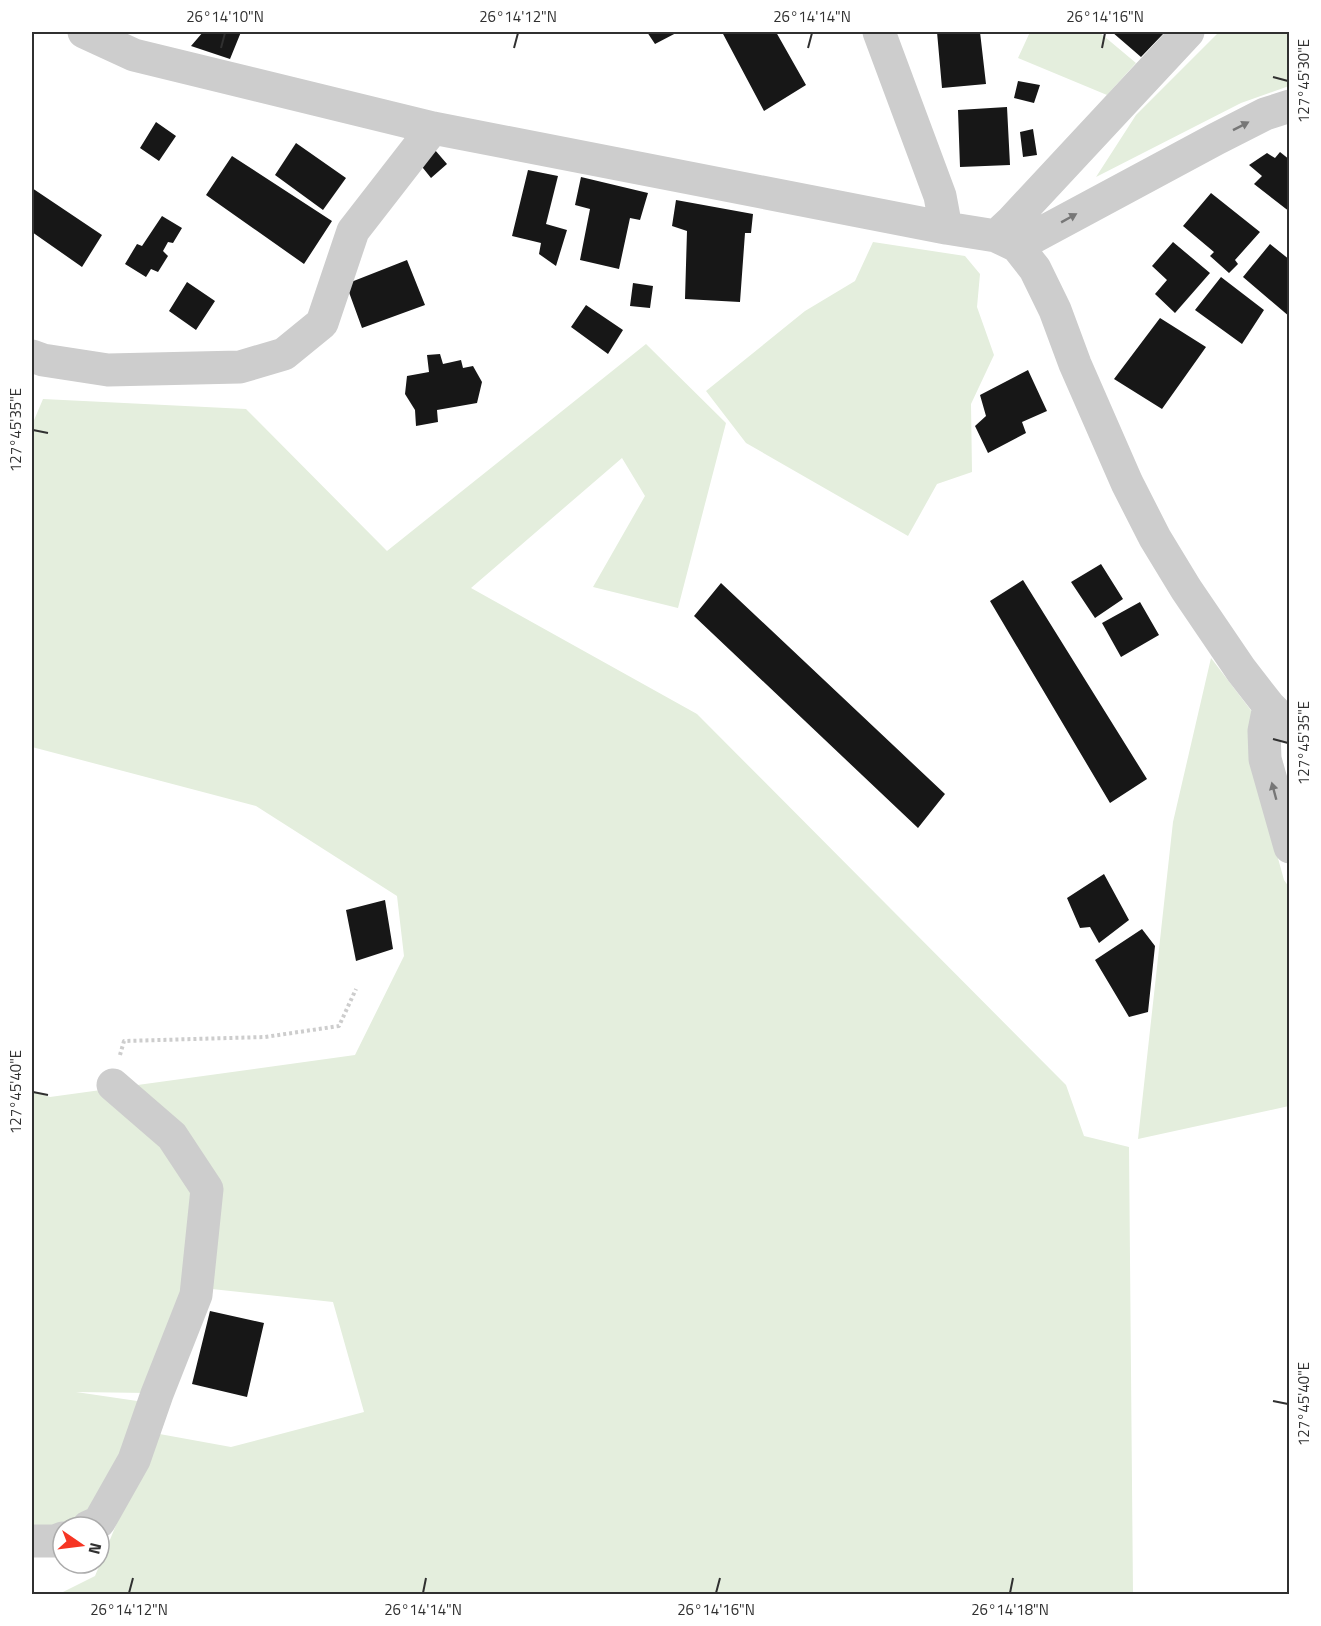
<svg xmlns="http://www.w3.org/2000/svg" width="1321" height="1626" font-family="'Titillium Web',sans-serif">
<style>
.green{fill:#e4eedd}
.building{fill:#171717}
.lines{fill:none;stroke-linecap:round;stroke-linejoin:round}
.path{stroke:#cdcdcd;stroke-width:4;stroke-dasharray:3 3;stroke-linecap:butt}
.minor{stroke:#cdcdcd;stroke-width:33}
.oneway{fill:#777}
.ticks{fill:none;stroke:#303030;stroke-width:2}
.neatline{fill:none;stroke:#303030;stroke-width:2}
.ticks-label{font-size:15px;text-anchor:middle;fill:#303030}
</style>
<rect width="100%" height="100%" fill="#fff"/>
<path class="green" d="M1030 32H1099L1136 63 1107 95 1018 58Z
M1219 32H1289V86L1241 103 1096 177 1136 115Z
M873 242 965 256 980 274 977 307 994 355 971 404 972 472 937 484 908 536 746 443 706 391 805 311 855 281Z
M646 344 726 423 678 608 593 587 645 496 622 458 471 588 697 714 1066 1085 1084 1136 1129 1147 1133 1594H59L95 1576 154 1433 231 1447 364 1412 333 1302 184 1286 147 1393 76 1392 144 1402 94 1516 70 1527 32 1532V1091L50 1097 355 1055 404 956 397 896 256 806 32 747V425L43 399 246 409 387 551Z
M1211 658 1256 717 1252 764 1284 880 1289 887V1106L1138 1139 1173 822Z"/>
<path class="building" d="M203 32H241L230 59 191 46Z
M647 32H678L655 44Z
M722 32H776L806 85 764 111Z
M937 32H980L986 84 942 88Z
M1112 32H1165L1141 57Z
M1018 81 1040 85 1034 103 1014 98Z
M1007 107 1010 165 960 167 958 110Z
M156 122 176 136 159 161 140 148Z
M1033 129 1037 155 1023 157 1020 132Z
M296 143 346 178 323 210 275 175Z
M435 150 447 164 431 178 419 163Z
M1280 152 1290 160V212L1254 184 1262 176 1249 165 1267 153 1275 158Z
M232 156 332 221 304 264 206 195Z
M528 170 558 176 546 224 567 230 556 266 539 254 541 243 512 236Z
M581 177 648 193 640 220 630 218 619 269 580 260 590 209 575 205Z
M32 188 102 235 82 267 32 232Z
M1211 193 1260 232 1235 260 1238 264 1229 273 1210 256 1214 252 1183 226Z
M676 200 753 214 751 233H745L740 302 685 299 687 231 672 226Z
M162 216 182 228 173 243 168 242 163 251 168 256 158 272 151 269 146 277 125 264 137 244 142 246Z
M1173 242 1210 273 1175 313 1155 294 1167 280 1152 266Z
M1270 244 1290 260V317L1243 277Z
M407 260 425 305 362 328 346 284Z
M1221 277 1264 310 1242 344 1195 310Z
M187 282 215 301 196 330 169 311Z
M633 283 653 286 650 308 630 306Z
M586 305 623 330 608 354 571 327Z
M1160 318 1206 347 1162 409 1114 379Z
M440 354 443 364 461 360 463 368 473 366 482 382 477 403 437 410 438 422 416 426 415 410 405 394 407 376 429 372 427 355Z
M1028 370 1047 411 1022 422 1026 433 988 453 975 426 986 416 980 395Z
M1101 564 1123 599 1095 618 1071 582Z
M1023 580 1147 779 1110 803 990 601Z
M721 583 945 794 918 828 694 616Z
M1140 602 1159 635 1121 657 1102 623Z
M1104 874 1129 920 1099 943 1090 927 1080 928 1067 898Z
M385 900 393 949 356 961 346 910Z
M1142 929 1155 946 1148 1012 1129 1017 1095 960Z
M210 1311 264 1323 247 1397 192 1384Z"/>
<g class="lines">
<path class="path" d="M120 1055 124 1041 265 1037 339 1026 356 989"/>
<path class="minor" d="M84 32 134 55 433 128 946 228 996 236 1017 246 1035 269 1055 310 1075 364 1127 483 1155 538 1186 589 1241 670 1269 706 1290 727
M879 32 940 196 946 228
M996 236 1012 221 1188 32
M1017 246 1216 139 1265 114 1290 106
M32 356 43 360 108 370 240 367 284 354 322 323 353 231 433 128
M1269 706 1264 731 1265 759 1290 847
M88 1527 99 1522 134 1460 157 1394 196 1295 207 1189 172 1136 113 1085
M32 1541H55L63 1538"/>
</g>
<defs><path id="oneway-solid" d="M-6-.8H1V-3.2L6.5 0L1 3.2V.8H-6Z" transform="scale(1.5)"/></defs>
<g class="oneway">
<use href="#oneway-solid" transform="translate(1241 126) rotate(-27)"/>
<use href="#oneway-solid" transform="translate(1069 218) rotate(-29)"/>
<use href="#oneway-solid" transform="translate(1274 791) rotate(-105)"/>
</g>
<path class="ticks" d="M221 48 225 33M514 48 518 33M808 48 812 33M1102 48 1105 33M1273 77 1288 81M33 430 48 433M1273 739 1288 743M33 1092 48 1095M1273 1401 1288 1404M129 1593 133 1578M423 1593 426 1578M716 1593 720 1578M1010 1593 1013 1578"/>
<rect width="1321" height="1626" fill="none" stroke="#ffffff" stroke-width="66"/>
<g transform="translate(81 1545) rotate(104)"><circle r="28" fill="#ffffff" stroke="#acacac" stroke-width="1.5"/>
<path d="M0-4.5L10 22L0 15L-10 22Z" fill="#f63524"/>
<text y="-9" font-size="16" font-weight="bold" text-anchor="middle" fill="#303030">N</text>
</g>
<rect x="33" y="33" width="1255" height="1560" class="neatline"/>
<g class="ticks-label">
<text x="225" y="22">26°14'10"N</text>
<text x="518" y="22">26°14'12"N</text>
<text x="812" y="22">26°14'14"N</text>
<text x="1105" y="22">26°14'16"N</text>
<text transform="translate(1304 81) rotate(-90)" y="5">127°45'30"E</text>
<text transform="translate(16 430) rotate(-90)" y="5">127°45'35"E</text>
<text transform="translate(1304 743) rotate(-90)" y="5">127°45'35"E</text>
<text transform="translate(16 1092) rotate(-90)" y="5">127°45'40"E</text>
<text transform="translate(1304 1404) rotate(-90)" y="5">127°45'40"E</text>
<text x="129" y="1615">26°14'12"N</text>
<text x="423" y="1615">26°14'14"N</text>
<text x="716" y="1615">26°14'16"N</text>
<text x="1010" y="1615">26°14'18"N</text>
</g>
</svg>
